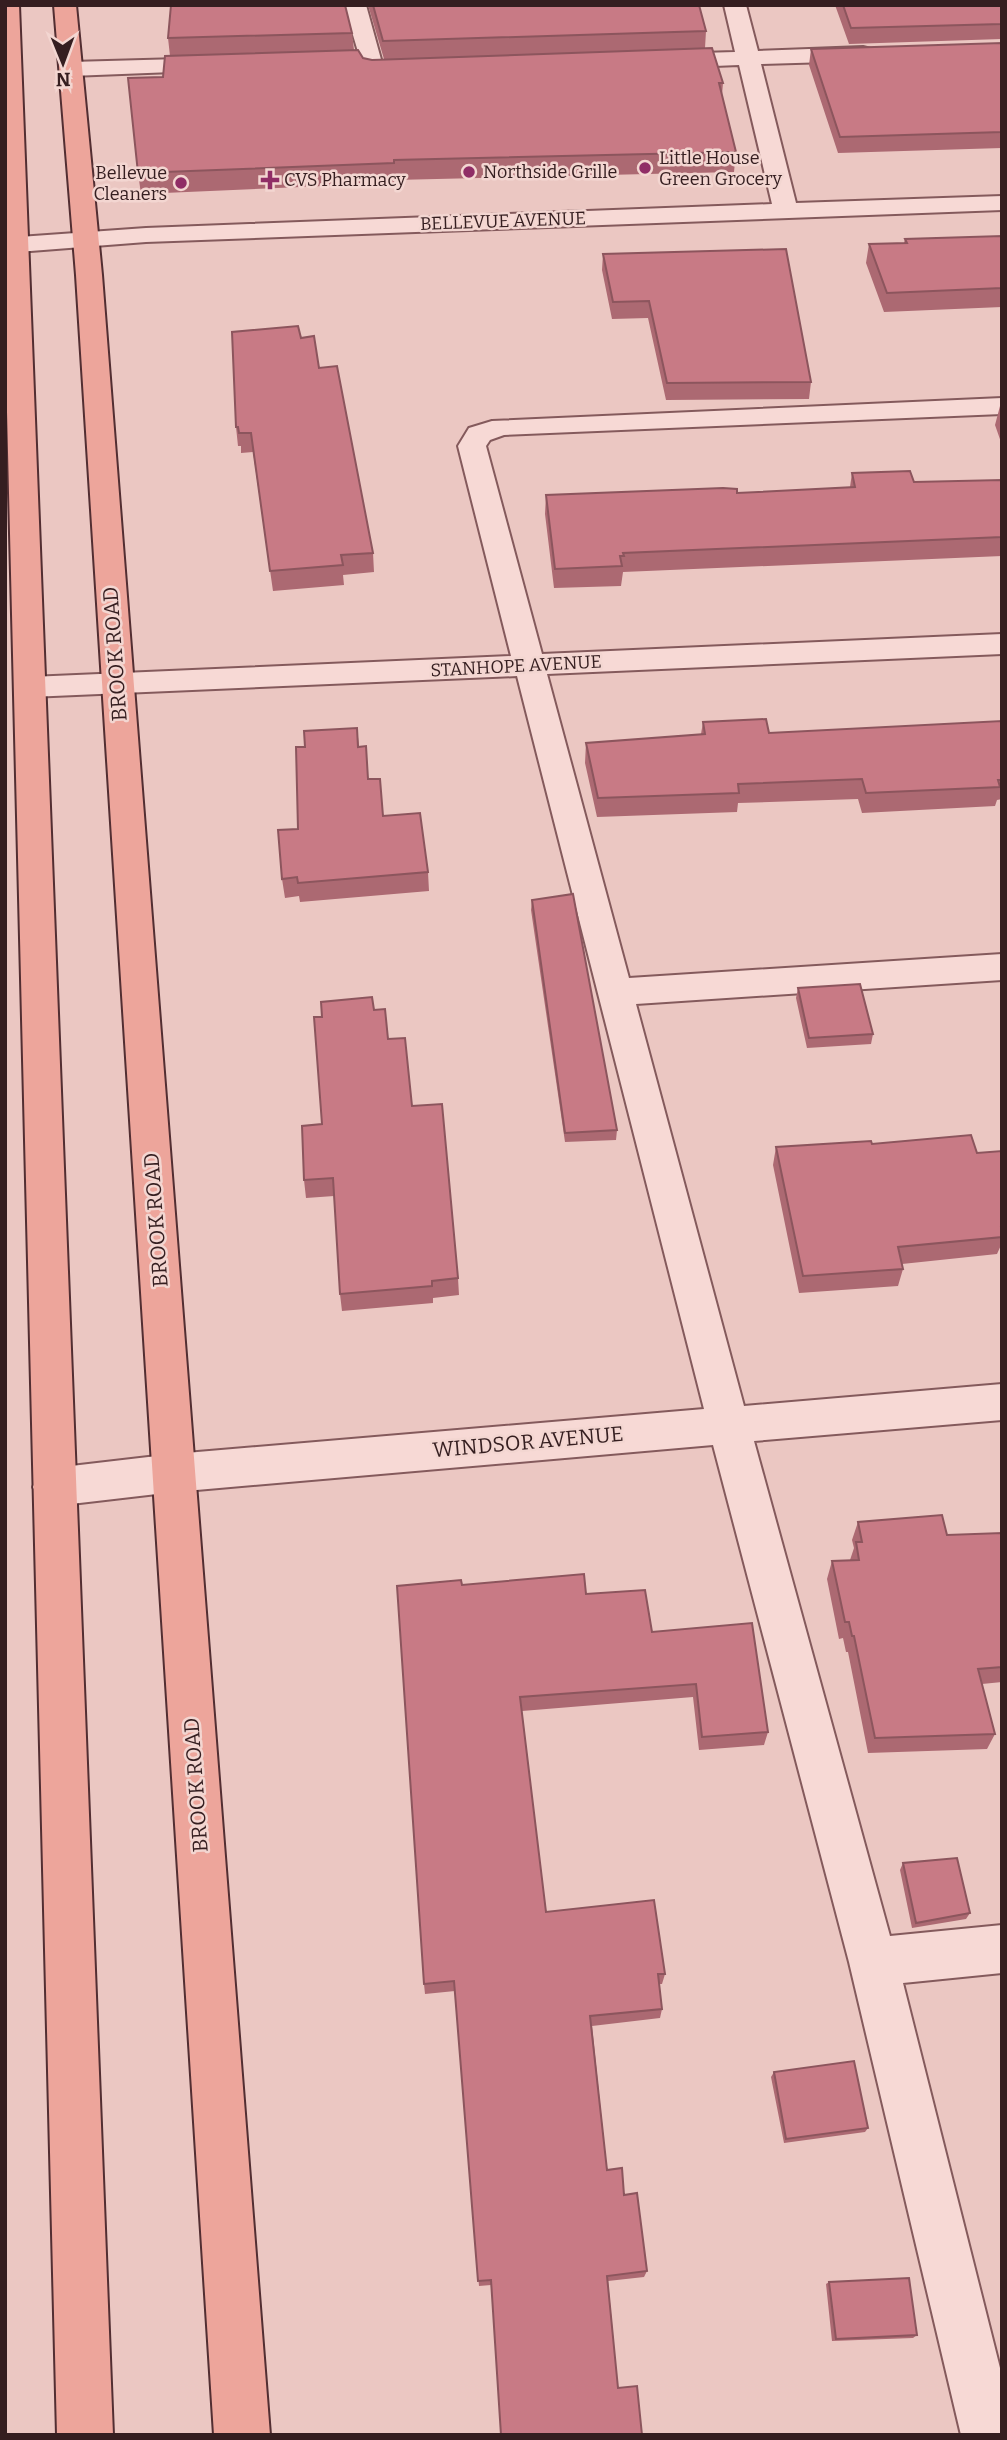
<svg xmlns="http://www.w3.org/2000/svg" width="1007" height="2440" font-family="Bitter,serif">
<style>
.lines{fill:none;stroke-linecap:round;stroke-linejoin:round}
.minor-casing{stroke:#845a5c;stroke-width:4}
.major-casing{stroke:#522e32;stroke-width:4}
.minor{fill:#f7d9d5;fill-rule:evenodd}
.major{fill:#eda59b;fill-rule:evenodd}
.wall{fill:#ac6972}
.building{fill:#c87a85;stroke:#8c555d;stroke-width:2}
.poi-dot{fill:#902d66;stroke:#f3d6d1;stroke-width:2.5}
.labels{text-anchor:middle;stroke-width:5;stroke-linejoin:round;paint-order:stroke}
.far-poi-label{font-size:18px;fill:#351e20;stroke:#f3d6d1;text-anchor:start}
.far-street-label{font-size:18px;fill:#351e20;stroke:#f3d6d1}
.street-label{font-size:21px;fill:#351e20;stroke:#f3d6d1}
</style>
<rect width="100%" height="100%" fill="#ebc7c2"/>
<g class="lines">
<g class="minor-casing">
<path id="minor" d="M344 5H366L382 63H423L426 68 423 73 373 77 365 75Z
M724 5H746L758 51 863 47 871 49 874 54 871 59 863 61 761 64 796 203 1002 196V210L146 242 5 253V238L146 228 772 204 739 65 665 68 657 66 654 61 657 56 665 54 735 52Z
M216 58 224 60 227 65 224 70 71 76 63 74 60 69 63 64 71 62Z
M1002 398V414L504 435 490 440 486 446 542 654 1002 634V654L547 674 629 978 1002 954V980L636 1004 744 1406 1002 1384V1420L754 1441 890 1936 1002 1925V1973L903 1983 1002 2376V2435H961L849 1962 713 1445 174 1492 54 1506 39 1500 33 1487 39 1474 54 1468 174 1454 704 1409 517 676 30 697 19 694 14 687 19 680 30 677 511 656 458 446 469 428 492 421Z"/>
</g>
<g class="major-casing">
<path id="major" d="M5 5H19L113 2435H57L5 331Z
M54 5H76L102 275 270 2435H214L76 275Z"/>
</g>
<use href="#minor" class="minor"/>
<use href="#major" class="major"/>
</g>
<path class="wall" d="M368 5H699L706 31 705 48 723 83 722 95 736 152 734 172 395 180V183L141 194 138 173 163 77 170 56 168 38 352 33 354 50 363 58 372 60 384 59Z
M835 5H1002V39L849 44Z
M1002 43V148L838 153 809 65 811 49Z
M1002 236V307L884 312 866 263 869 244 904 243 905 239Z
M603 254 811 382 809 399 666 400 648 318 612 319 602 270Z
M301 338 319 368 373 553 374 572 343 575 344 585 273 591 253 452 241 453V446H238L236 427Z
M1000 406H1002V445L995 425Z
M852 473 914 482 1002 480V556L623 572 621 586 554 588 545 514 546 495 737 493 850 487Z
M1002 721V799L997 800 995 806 862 813 858 799 738 803 737 812 597 817 585 763 586 743 701 734 703 722 769 733Z
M357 728 359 746 368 779 383 816 428 872 429 891 300 902 299 896 285 898 282 879 298 829 305 747Z
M532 900 617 1130 616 1140 565 1142 531 910Z
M798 988 873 1034 871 1044 807 1048 796 998Z
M374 1010 388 1039 412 1106 458 1278 459 1295 433 1298V1303L342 1311 340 1294 334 1196 306 1198 304 1180 322 1124Z
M872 1144 977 1153 1002 1151V1243L997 1254 902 1264 903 1269 898 1286 799 1293 773 1165 776 1147Z
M858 1522 947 1535 1002 1533V1682L982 1684 995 1734 987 1749 868 1753 848 1652H846L843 1638 839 1639 827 1579 832 1561 850 1560 854 1548 852 1540Z
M462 1585 586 1594 652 1632 768 1732 764 1745 699 1750 693 1697 522 1711 546 1912 665 1974 662 1984H659L662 2009 660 2018 592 2026 607 2170 624 2195 647 2271 644 2277 608 2281 618 2388 642 2435 491 2285 479 2286 455 1991 425 1994 424 1984Z
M903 1863 970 1913 966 1919 912 1928 900 1870Z
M774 2072 868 2128 865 2132 784 2143 771 2077Z
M829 2282 917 2335 913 2338 832 2341 826 2284Z"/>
<path class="building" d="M171 5H345L352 33 168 38Z
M373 5H699L706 31 383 41Z
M843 5H1002V24L851 28Z
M1002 43V132L840 137 811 49Z
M712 48 723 83H719L736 152 394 160V163L138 173 128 78 163 77 165 56 358 50 363 58 372 60Z
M1002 236V288L887 293 869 244 907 243 905 239Z
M786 249 811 382 667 383 649 301 613 302 603 254Z
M298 326 301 338 314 336 319 368 337 366 373 553 341 555 343 565 270 571 251 433H239L238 427H236L232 332Z
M910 471 914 482 1002 480V537L623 553 624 556H620L622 566 555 569 546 495 723 488 737 489V493L855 487 852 473Z
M766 719 769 733 1002 721V780H998L1000 787 866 793 862 779 738 784 739 793 598 798 586 743 705 734 703 722Z
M357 728 358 747 366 746 368 779H380L383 816 420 813 428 872 298 883 297 877 282 879 278 830 298 829 296 747H305L304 731Z
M573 894 617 1130 565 1133 532 900Z
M860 984 873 1034 809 1038 798 988Z
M372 997 374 1010 385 1009 388 1039 405 1038 412 1106 442 1104 458 1278 432 1281V1286L340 1294 333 1178 304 1180 302 1126 322 1124 314 1017H322L321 1002Z
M971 1135 977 1153 1002 1151V1227H1001L1002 1237 898 1247 903 1269 803 1276 776 1147 871 1141 872 1144Z
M942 1515 947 1535 1002 1533V1667L978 1669 995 1734 875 1738 854 1636H852L849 1622H845L832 1561 859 1560 856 1542H862L858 1522Z
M584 1574 586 1594 645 1590 652 1632 752 1623 768 1732 702 1737 696 1684 520 1697 546 1912 654 1900 665 1974H658L662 2009 590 2016 607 2170 622 2168 624 2195 637 2193 647 2271 607 2276 618 2388 637 2386 642 2435H501L491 2280 478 2281 454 1981 424 1984 397 1586 461 1580 462 1585Z
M957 1858 970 1913 916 1923 903 1863Z
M854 2061 868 2128 786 2139 774 2072Z
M909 2278 917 2335 836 2339 829 2282Z"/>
<g class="poi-dot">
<circle cx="645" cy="168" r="7"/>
<circle cx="469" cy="172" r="7"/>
<path d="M266.5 169.5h7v7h7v7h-7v7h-7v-7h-7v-7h7z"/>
<circle cx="181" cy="183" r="7"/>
</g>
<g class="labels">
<g class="far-poi-label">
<text x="659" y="164">Little House<tspan x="659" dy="21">Green Grocery</tspan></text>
<text x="483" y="178">Northside Grille</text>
<text x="167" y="179" text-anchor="end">Bellevue<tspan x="167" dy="21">Cleaners</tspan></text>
<text x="284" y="186">CVS Pharmacy</text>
</g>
<g class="far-street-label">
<text transform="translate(503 221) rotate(-2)" y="6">BELLEVUE AVENUE</text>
<text transform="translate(516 666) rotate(-3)" y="6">STANHOPE AVENUE</text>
</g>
<g class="street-label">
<text transform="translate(115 654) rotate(-94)" y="7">BROOK ROAD</text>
<text transform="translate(156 1220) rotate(-94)" y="7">BROOK ROAD</text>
<text transform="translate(528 1442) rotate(-5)" y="7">WINDSOR AVENUE</text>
<text transform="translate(196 1785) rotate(-94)" y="7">BROOK ROAD</text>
</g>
</g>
<rect width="1007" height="2440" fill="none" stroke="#351e20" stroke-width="14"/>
<g transform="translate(63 63) rotate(179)" stroke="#f3d6d1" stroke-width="5" paint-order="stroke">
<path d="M0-5L12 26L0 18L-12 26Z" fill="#351e20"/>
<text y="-10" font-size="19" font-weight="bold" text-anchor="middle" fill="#351e20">N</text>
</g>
</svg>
